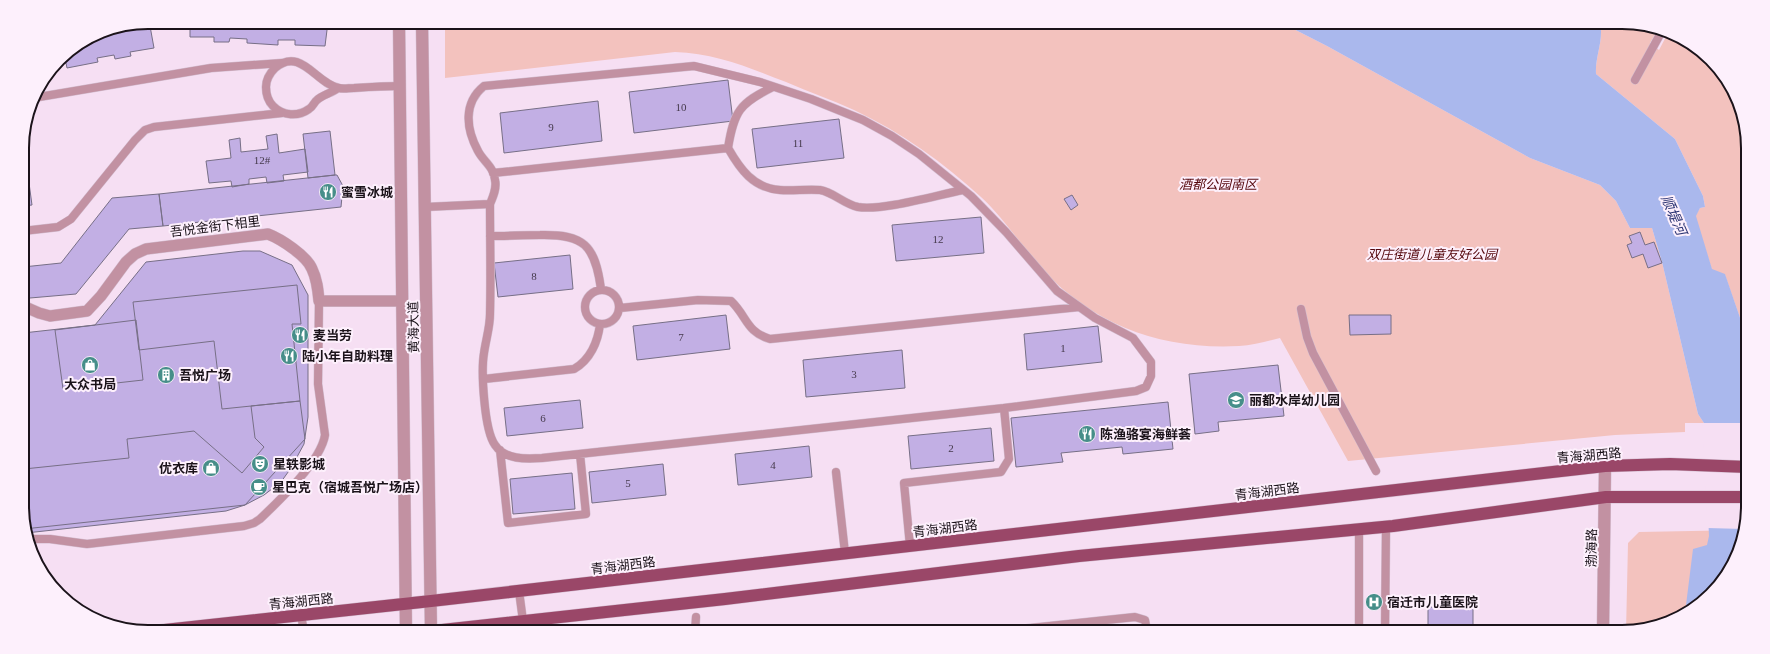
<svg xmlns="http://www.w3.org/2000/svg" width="1770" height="654" font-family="'Times New Roman','Noto Sans SC',serif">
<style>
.green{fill:#f3c2be}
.water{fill:#aab8ed}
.pier{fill:#f6dff3}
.building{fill:#c2afe4;stroke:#776f86}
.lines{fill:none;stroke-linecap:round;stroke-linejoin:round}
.service-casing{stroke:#d3bed0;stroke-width:9}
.pedestrian-casing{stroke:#d3bed0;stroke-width:12}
.tertiary-casing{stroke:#d3bed0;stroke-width:13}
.primary-casing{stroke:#d3bed0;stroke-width:13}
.service{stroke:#c291a2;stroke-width:8}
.pedestrian{stroke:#c291a2;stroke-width:11}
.tertiary{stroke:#c291a2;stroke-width:12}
.primary{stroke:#9a4768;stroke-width:12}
.labels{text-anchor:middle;stroke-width:4;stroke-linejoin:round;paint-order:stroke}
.number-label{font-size:11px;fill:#453a4c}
.park-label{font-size:13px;font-style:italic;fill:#55070d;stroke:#fdf0fc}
.poi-label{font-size:13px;font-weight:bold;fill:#1b131a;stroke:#fdf0fc;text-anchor:start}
.street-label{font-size:13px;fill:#1b131a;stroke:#fdf0fc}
.water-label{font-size:14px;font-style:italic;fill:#2a3372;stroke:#fdf0fc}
.rim{fill:none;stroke:#1b131a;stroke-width:2}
</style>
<rect width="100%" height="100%" fill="#f6dff3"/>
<path class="green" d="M445 22H1280L1327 46 1530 158 1600 185 1616 201 1630 228H1652L1662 262 1698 414 1704 423H1685V432L1615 435 1348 461 1280 338C1267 341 1253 345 1239 346 1163 350 1095 326 1043 270 1022 247 1004 218 981 197 944 163 901 132 854 110 832 100 809 92 786 82 750 68 715 53 675 52L445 78Z
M1600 22H1622L1659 28 1650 43 1659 50 1668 33 1717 65 1735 93 1747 132 1748 341 1725 275 1712 270 1695 216 1700 208 1705 207 1703 196 1675 139 1596 74C1595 56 1604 41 1600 22Z
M1744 530C1735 584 1682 632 1626 632L1628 543 1639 532Z"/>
<path class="water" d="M1280 22H1600C1604 41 1595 56 1596 74L1675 139 1703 196 1705 207 1700 208 1696 216 1712 269 1725 274 1748 341V506L1741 546 1727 576 1698 606 1685 613 1693 549 1707 545 1709 536 1704 423 1698 414 1662 262 1652 228H1630L1616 201 1600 185 1530 158 1327 46Z"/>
<path class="pier" d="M1702 423H1748V506L1744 529 1707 528Z"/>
<path class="building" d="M190 22H328L325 46 295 45V40H278V45L247 43V39L230 38 229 42H214V37H190Z
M150 26 154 48 130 52 131 56 115 59 114 55 97 58 98 62 67 68 66 63 56 65 65 53 100 32 125 27V30Z
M728 80 733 121 634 133 629 92Z
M598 101 602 141 504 153 500 113Z
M839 119 844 158 757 168 752 129Z
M330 131 335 175 308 178 303 134Z
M277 134 279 153 305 149 308 172 283 175 284 181 267 183 266 177 249 179V184L232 187 231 181 209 183 206 161 231 158 229 140 240 138 241 152 268 149 266 136Z
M335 175H337L343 186 341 207 163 226 159 194Z
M23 183H29L32 205 23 206Z
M159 194 163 226 129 229 76 294 30 298 23 295V267L61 263 112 198Z
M1072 195 1078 205 1071 210 1064 199Z
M981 217 984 253 896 261 892 225Z
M1640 232 1645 245 1654 242 1662 263 1648 268 1643 254 1632 258 1627 245 1632 243 1629 236Z
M243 251H260L292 265 308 295V417L304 444 291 468 281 482 264 495 245 505 226 511 26 533 23 333 95 325 146 262Z
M570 255 573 289 498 297 494 263Z
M297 285 301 324H292L300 401 222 409 214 341 139 350 133 302Z
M726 315 730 349 637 360 633 326Z
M1349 315H1391V334L1350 335Z
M136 320 143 380 63 389 55 330Z
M1098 326 1102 362 1027 370 1024 334Z
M902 350 905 388 806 397 803 360Z
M1278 365 1284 416 1218 422 1219 431 1195 434 1189 374Z
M580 400 583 428 507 436 504 408Z
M300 401 305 439 245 505 24 529V469L129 458 127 439 194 431 242 473 264 447 255 438 251 406Z
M1168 402 1173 449 1123 454 1122 447 1061 453 1063 462 1016 467 1011 418Z
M991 428 994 461 911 469 908 436Z
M809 446 812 477 738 485 735 454Z
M663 464 666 495 592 503 589 472Z
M572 473 575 509 513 514 510 479Z
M1428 607H1473V628H1428Z
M935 629V632H910Z"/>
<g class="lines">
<g class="service-casing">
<path id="service" d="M1635 80 1663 29
M338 88C332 93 322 95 317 100 314 102 313 107 309 109 298 117 283 116 273 106 268 101 266 94 266 87 266 79 270 73 275 68 301 46 316 84 339 88 343 89 349 88 354 88 369 87 385 86 400 86
M33 98 211 68 282 63
M728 148C734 111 740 103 773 87
M493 173 728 148C740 169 753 188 780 190 793 191 806 189 820 190 833 192 844 204 858 207 882 211 937 195 963 190
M425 207 490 204
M23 231 58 227 71 219 135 140 145 130 154 127 282 113
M490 236C507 236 523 235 540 235 584 234 595 245 601 289
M585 307a17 17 0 1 1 34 0a17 17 0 1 1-34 0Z
M620 308 698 300 731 301C747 316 746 332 770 339L1079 307
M1301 309 1307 337 1313 353 1376 471
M484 379 574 369C590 360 598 342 600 324
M500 450 508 523 586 514 580 454
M836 472 845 553
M29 539H50L87 544 244 526 254 523 260 519C280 500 321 461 325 435L318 384 319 301
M910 546 904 483 1001 472 1009 459 1004 408 1136 391 1146 387 1151 376V362L1133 338 1095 318 1057 291 1006 232 971 196 919 154 892 136 863 120 811 99 760 82 694 66 484 86C463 103 466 129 478 151 483 161 494 167 495 180 497 188 493 197 490 204 490 241 491 277 490 314 490 327 486 339 484 353 481 371 484 430 495 445 505 460 526 459 542 458L1004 408
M519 591 523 621
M301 615 304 632
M695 632 696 617
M992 632 1135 617 1145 620 1147 632
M1359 632V529
M1385 632 1386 527"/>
</g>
<g class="pedestrian-casing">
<path id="pedestrian" d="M23 306 39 313 50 316 87 311 101 296 126 262 135 254 146 249 268 234C281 239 307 256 312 269 317 279 318 290 319 301H402"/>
</g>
<g class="tertiary-casing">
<path id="tertiary" d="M399 22 406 632
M422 22 431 632
M1603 632 1605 466"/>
</g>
<g class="primary-casing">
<path id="primary" d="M146 632 431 601 1605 466 1670 464 1748 467
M424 632 725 599 1079 556 1393 526 1606 497H1748"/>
</g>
<use href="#service" class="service"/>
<use href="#pedestrian" class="pedestrian"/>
<use href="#tertiary" class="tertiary"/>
<use href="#primary" class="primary"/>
</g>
<defs>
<g id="restaurant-disc" transform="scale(0.9)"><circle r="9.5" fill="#468e89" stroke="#fdf0fc"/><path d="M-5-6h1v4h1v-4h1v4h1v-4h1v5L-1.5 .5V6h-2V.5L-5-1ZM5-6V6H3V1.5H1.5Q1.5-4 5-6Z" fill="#fff"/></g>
<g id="shop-disc" transform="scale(0.9)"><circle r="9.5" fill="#468e89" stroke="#fdf0fc"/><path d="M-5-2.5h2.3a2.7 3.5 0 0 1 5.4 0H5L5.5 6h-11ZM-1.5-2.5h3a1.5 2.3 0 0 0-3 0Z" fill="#fff"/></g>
<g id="building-disc" transform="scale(0.9)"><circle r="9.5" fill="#468e89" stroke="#fdf0fc"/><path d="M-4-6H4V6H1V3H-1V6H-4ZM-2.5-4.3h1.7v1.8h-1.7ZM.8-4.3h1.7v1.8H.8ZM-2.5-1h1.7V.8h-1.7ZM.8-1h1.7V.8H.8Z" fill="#fff"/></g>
<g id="school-disc" transform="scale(0.9)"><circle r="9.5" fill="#468e89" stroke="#fdf0fc"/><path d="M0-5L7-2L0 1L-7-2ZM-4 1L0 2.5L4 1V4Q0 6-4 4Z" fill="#fff"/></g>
<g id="theatre-disc" transform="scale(0.9)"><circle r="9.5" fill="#468e89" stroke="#fdf0fc"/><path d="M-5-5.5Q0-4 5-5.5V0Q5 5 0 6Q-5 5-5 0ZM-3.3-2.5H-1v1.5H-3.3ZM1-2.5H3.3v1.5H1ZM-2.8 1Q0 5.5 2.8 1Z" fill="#fff"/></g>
<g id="cafe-disc" transform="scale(0.9)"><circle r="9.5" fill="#468e89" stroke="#fdf0fc"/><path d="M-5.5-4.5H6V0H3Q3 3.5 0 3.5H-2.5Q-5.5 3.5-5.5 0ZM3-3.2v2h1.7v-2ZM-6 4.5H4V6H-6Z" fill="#fff"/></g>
<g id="hospital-disc" transform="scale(0.9)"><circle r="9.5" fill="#468e89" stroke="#fdf0fc"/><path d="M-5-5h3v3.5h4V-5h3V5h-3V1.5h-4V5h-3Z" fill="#fff"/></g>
</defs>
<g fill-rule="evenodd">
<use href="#restaurant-disc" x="328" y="192"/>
<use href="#restaurant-disc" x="300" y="335"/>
<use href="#restaurant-disc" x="289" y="356"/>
<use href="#shop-disc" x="90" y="365"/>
<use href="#building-disc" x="166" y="375"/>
<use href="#school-disc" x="1236" y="400"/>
<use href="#restaurant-disc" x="1087" y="434"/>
<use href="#theatre-disc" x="260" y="464"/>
<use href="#shop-disc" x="211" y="468"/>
<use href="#cafe-disc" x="259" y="487"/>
<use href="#hospital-disc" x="1374" y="602"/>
</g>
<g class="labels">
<g class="number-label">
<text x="681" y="111">10</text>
<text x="551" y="131">9</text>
<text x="798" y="147">11</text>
<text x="262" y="164">12#</text>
<text x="938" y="243">12</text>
<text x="534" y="280">8</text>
<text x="681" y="341">7</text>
<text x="1063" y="352">1</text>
<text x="854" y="378">3</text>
<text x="543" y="422">6</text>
<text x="951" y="452">2</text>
<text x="773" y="469">4</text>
<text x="628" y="487">5</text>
</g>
<g class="park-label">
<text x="1218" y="189">酒都公园南区</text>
<text x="1432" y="259">双庄街道儿童友好公园</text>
</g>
<g class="poi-label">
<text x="341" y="197">蜜雪冰城</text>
<text x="313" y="340">麦当劳</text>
<text x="302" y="361">陆小年自助料理</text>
<text x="179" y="380">吾悦广场</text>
<text x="90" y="389" text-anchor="middle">大众书局</text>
<text x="1249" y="405">丽都水岸幼儿园</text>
<text x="1100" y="439">陈渔骆宴海鲜荟</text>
<text x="273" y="469">星轶影城</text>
<text x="198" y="473" text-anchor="end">优衣库</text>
<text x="272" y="492">星巴克（宿城吾悦广场店）</text>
<text x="1387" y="607">宿迁市儿童医院</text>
</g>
<g class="street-label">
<text transform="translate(215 226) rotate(-7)" y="5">吾悦金街下相里</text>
<text transform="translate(413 327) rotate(-91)" y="5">黄海大道</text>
<text transform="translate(1589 455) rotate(-5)" y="5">青海湖西路</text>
<text transform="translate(1267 491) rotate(-7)" y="5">青海湖西路</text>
<text transform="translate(945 528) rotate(-7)" y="5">青海湖西路</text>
<text transform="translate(1591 548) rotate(-89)" y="5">渤海路</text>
<text transform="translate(623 565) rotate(-7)" y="5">青海湖西路</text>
<text transform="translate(301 601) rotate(-6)" y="5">青海湖西路</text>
</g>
<g class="water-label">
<text transform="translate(1674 215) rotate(66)" y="5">顺堤河</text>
</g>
</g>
<path d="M0 0H1770V654H0ZM148 29H1622A119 119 0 0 1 1741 148V506A119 119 0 0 1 1622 625H148A119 119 0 0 1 29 506V148A119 119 0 0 1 148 29Z" fill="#fdf0fc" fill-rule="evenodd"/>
<path class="rim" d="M148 29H1622A119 119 0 0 1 1741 148V506A119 119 0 0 1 1622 625H148A119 119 0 0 1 29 506V148A119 119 0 0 1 148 29Z"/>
</svg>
